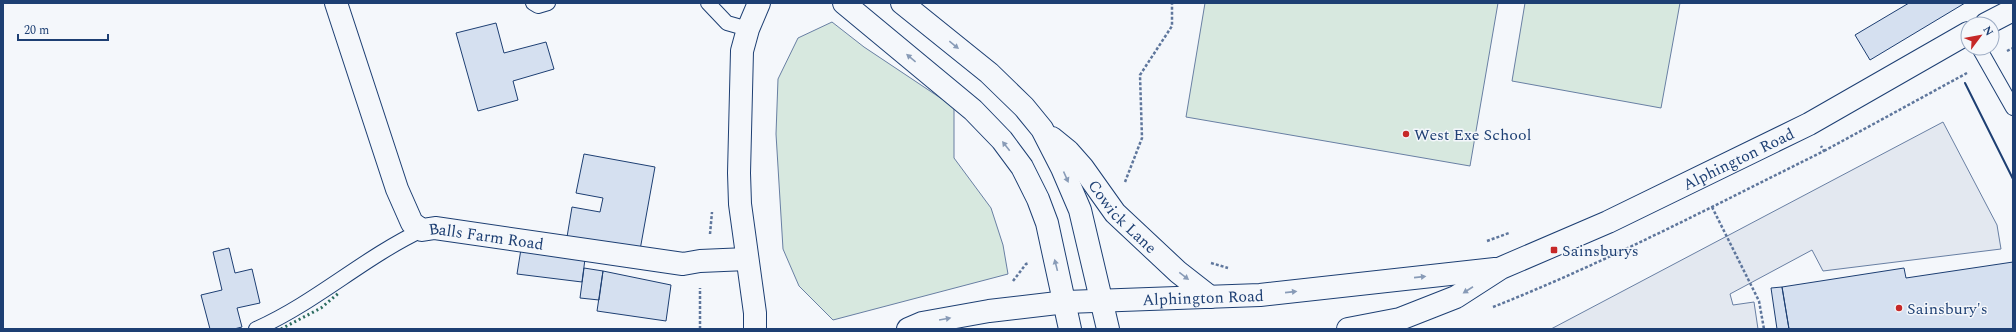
<svg xmlns="http://www.w3.org/2000/svg" width="2016" height="332" font-family="Spectral,serif">
<style>
.green{fill:#d7e8df;stroke:#687fa3}
.parking{fill:#e3e8f0;stroke:#687fa3}
.building{fill:#d5e0f0;stroke:#1d3f73}
.lines{fill:none;stroke-linecap:round;stroke-linejoin:round}
.service-casing{stroke:#1d3f73;stroke-width:16}
.minor-casing{stroke:#1d3f73;stroke-width:24}
.tertiary-casing{stroke:#1d3f73;stroke-width:24}
.trunk-casing{stroke:#1d3f73;stroke-width:24}
.path{stroke:#5e769c;stroke-width:2.5;stroke-dasharray:3 2;stroke-linecap:butt}
.service{stroke:#f4f7fb;stroke-width:14}
.minor{stroke:#f4f7fb;stroke-width:22}
.tertiary{stroke:#f4f7fb;stroke-width:22}
.trunk{stroke:#f4f7fb;stroke-width:22}
.hedge{stroke:#2c6c60;stroke-width:3;stroke-dasharray:2 3;stroke-linecap:butt}
.wall{stroke:#1d3f73;stroke-width:2}
.oneway{fill:#889bb7}
.poi-dot{fill:#c62828;stroke:#f4f7fb;stroke-width:1.5}
.labels{text-anchor:middle;stroke-width:3;stroke-linejoin:round;paint-order:stroke}
.poi-label{font-size:16px;fill:#1d3f73;stroke:#f4f7fb;text-anchor:start}
.street-label{font-size:16px;fill:#1d3f73;stroke:#f4f7fb}
</style>
<rect width="100%" height="100%" fill="#f4f7fb"/>
<path class="green" d="M1205 3H1498L1470 166 1186 117Z
M1525 3H1680L1661 108 1512 81Z
M832 22 864 47 954 107V158L991 208 1003 245 1008 274 833 320 799 286 783 249 776 134 778 79 798 38Z"/>
<path class="parking" d="M1943 122 1997 225 2001 249 1823 271 1812 250 1730 294 1733 305 1754 302 1758 329H1551Z"/>
<path class="building" d="M1909 3H1965L1870 60 1855 35Z
M496 23 504 53 546 42 554 69 513 81 518 100 478 111 456 33Z
M584 154 655 167 640 250 567 237 572 207 600 212 603 198 576 193Z
M229 248 235 273 252 269 260 303 237 308 242 327 234 329H210L201 295 222 290 213 252Z
M521 249 585 259 582 282 517 274Z
M2013 262V329H1789L1782 287 1904 268 1906 278Z
M584 268 603 271 599 300 580 298Z
M603 271 671 285 666 321 597 311Z
M1782 287 1789 329H1777L1771 288Z"/>
<g class="lines">
<g class="service-casing">
<path id="service" d="M533 3 538 6 548 3
M708 3 727 23 748 29
M1979 48 2013 108
M256 329C315 303 363 258 422 230"/>
</g>
<g class="minor-casing">
<g id="minor">
<path id="s1" d="M336 3 397 189 412 223 422 230 435 228 683 264 700 261 747 259"/>
</g>
</g>
<g class="tertiary-casing">
<g id="tertiary">
<path d="M844 3 973 110 1002 140 1022 167 1038 199 1047 223 1070 329"/>
<path d="M902 3 989 73 1024 107 1042 129 1062 168 1080 210 1108 329"/>
<path id="s2" d="M1052 138 1068 151 1083 168 1115 213 1178 272 1210 297"/>
<path d="M755 329V313L740 204 739 173 742 51 748 29 759 3"/>
</g>
</g>
<g class="trunk-casing">
<g id="trunk">
<path d="M1986 24 2013 10"/>
<path id="s3" d="M908 329 922 323 989 311 1066 302 1260 295 1495 269"/>
<path id="s4" d="M1348 329 1400 319 1456 297 1501 268 1608 222 1809 124 1968 33"/>
</g>
</g>
<path class="path" d="M2007 51 2013 48
M1824 151 1967 73
M1125 182 1142 138 1140 75 1172 26V3
M1712 207 1759 301 1764 329
M710 234 712 212
M1487 241 1509 233
M1211 263 1228 268
M1013 281 1026 264 1029 263
M1493 307C1607 262 1715 205 1824 151L1821 146
M700 329V288"/>
<use href="#service" class="service"/>
<use href="#minor" class="minor"/>
<use href="#tertiary" class="tertiary"/>
<use href="#trunk" class="trunk"/>
<path class="hedge" d="M281 329 321 308 340 292"/>
<path class="wall" d="M1965 83 2013 179"/>
</g>
<defs><path id="oneway-solid" d="M-6-.8H1V-3.2L6.5 0L1 3.2V.8H-6Z"/></defs>
<g class="oneway">
<use href="#oneway-solid" transform="translate(954 45) rotate(39)"/>
<use href="#oneway-solid" transform="translate(911 58) rotate(-140)"/>
<use href="#oneway-solid" transform="translate(1006 146) rotate(-128)"/>
<use href="#oneway-solid" transform="translate(1066 177) rotate(66)"/>
<use href="#oneway-solid" transform="translate(1056 265) rotate(-104)"/>
<use href="#oneway-solid" transform="translate(1184 276) rotate(38)"/>
<use href="#oneway-solid" transform="translate(1420 277) rotate(-6)"/>
<use href="#oneway-solid" transform="translate(1468 290) rotate(147)"/>
<use href="#oneway-solid" transform="translate(1291 292) rotate(-6)"/>
<use href="#oneway-solid" transform="translate(945 319) rotate(-10)"/>
</g>
<g class="poi-dot">
<circle cx="1406" cy="134" r="4"/>
<rect x="1550" y="246" width="8" height="8" rx="2"/>
<circle cx="1899" cy="308" r="4"/>
</g>
<g class="labels">
<g class="poi-label">
<text x="1414" y="140">West Exe School</text>
<text x="1562" y="256">Sainsburys</text>
<text x="1907" y="314">Sainsbury's</text>
</g>
<g class="street-label">
<text dy="6" stroke="none"><textPath href="#s4" startOffset="428">Alphington Road</textPath></text>
<text dy="6" stroke="none"><textPath href="#s2" startOffset="106">Cowick Lane</textPath></text>
<text dy="6" stroke="none"><textPath href="#s1" startOffset="310">Balls Farm Road</textPath></text>
<text dy="6" stroke="none"><textPath href="#s3" startOffset="298">Alphington Road</textPath></text>
</g>
</g>
<rect width="2016" height="332" fill="none" stroke="#1d3f73" stroke-width="8"/>
<g transform="translate(1980 36) rotate(58)"><circle r="19" fill="#f4f7fb" stroke="#9eadc5"/>
<path d="M0-3L7 15L0 10L-7 15Z" fill="#c62828"/>
<text y="-6" font-size="11" font-weight="bold" text-anchor="middle" fill="#1d3f73">N</text>
</g>
<path d="M18 34v6h90v-6" fill="none" stroke="#1d3f73" stroke-width="2"/>
<text x="24" y="34" font-size="12" fill="#1d3f73" stroke="#f4f7fb" stroke-width="3" paint-order="stroke">20 m</text>
</svg>
